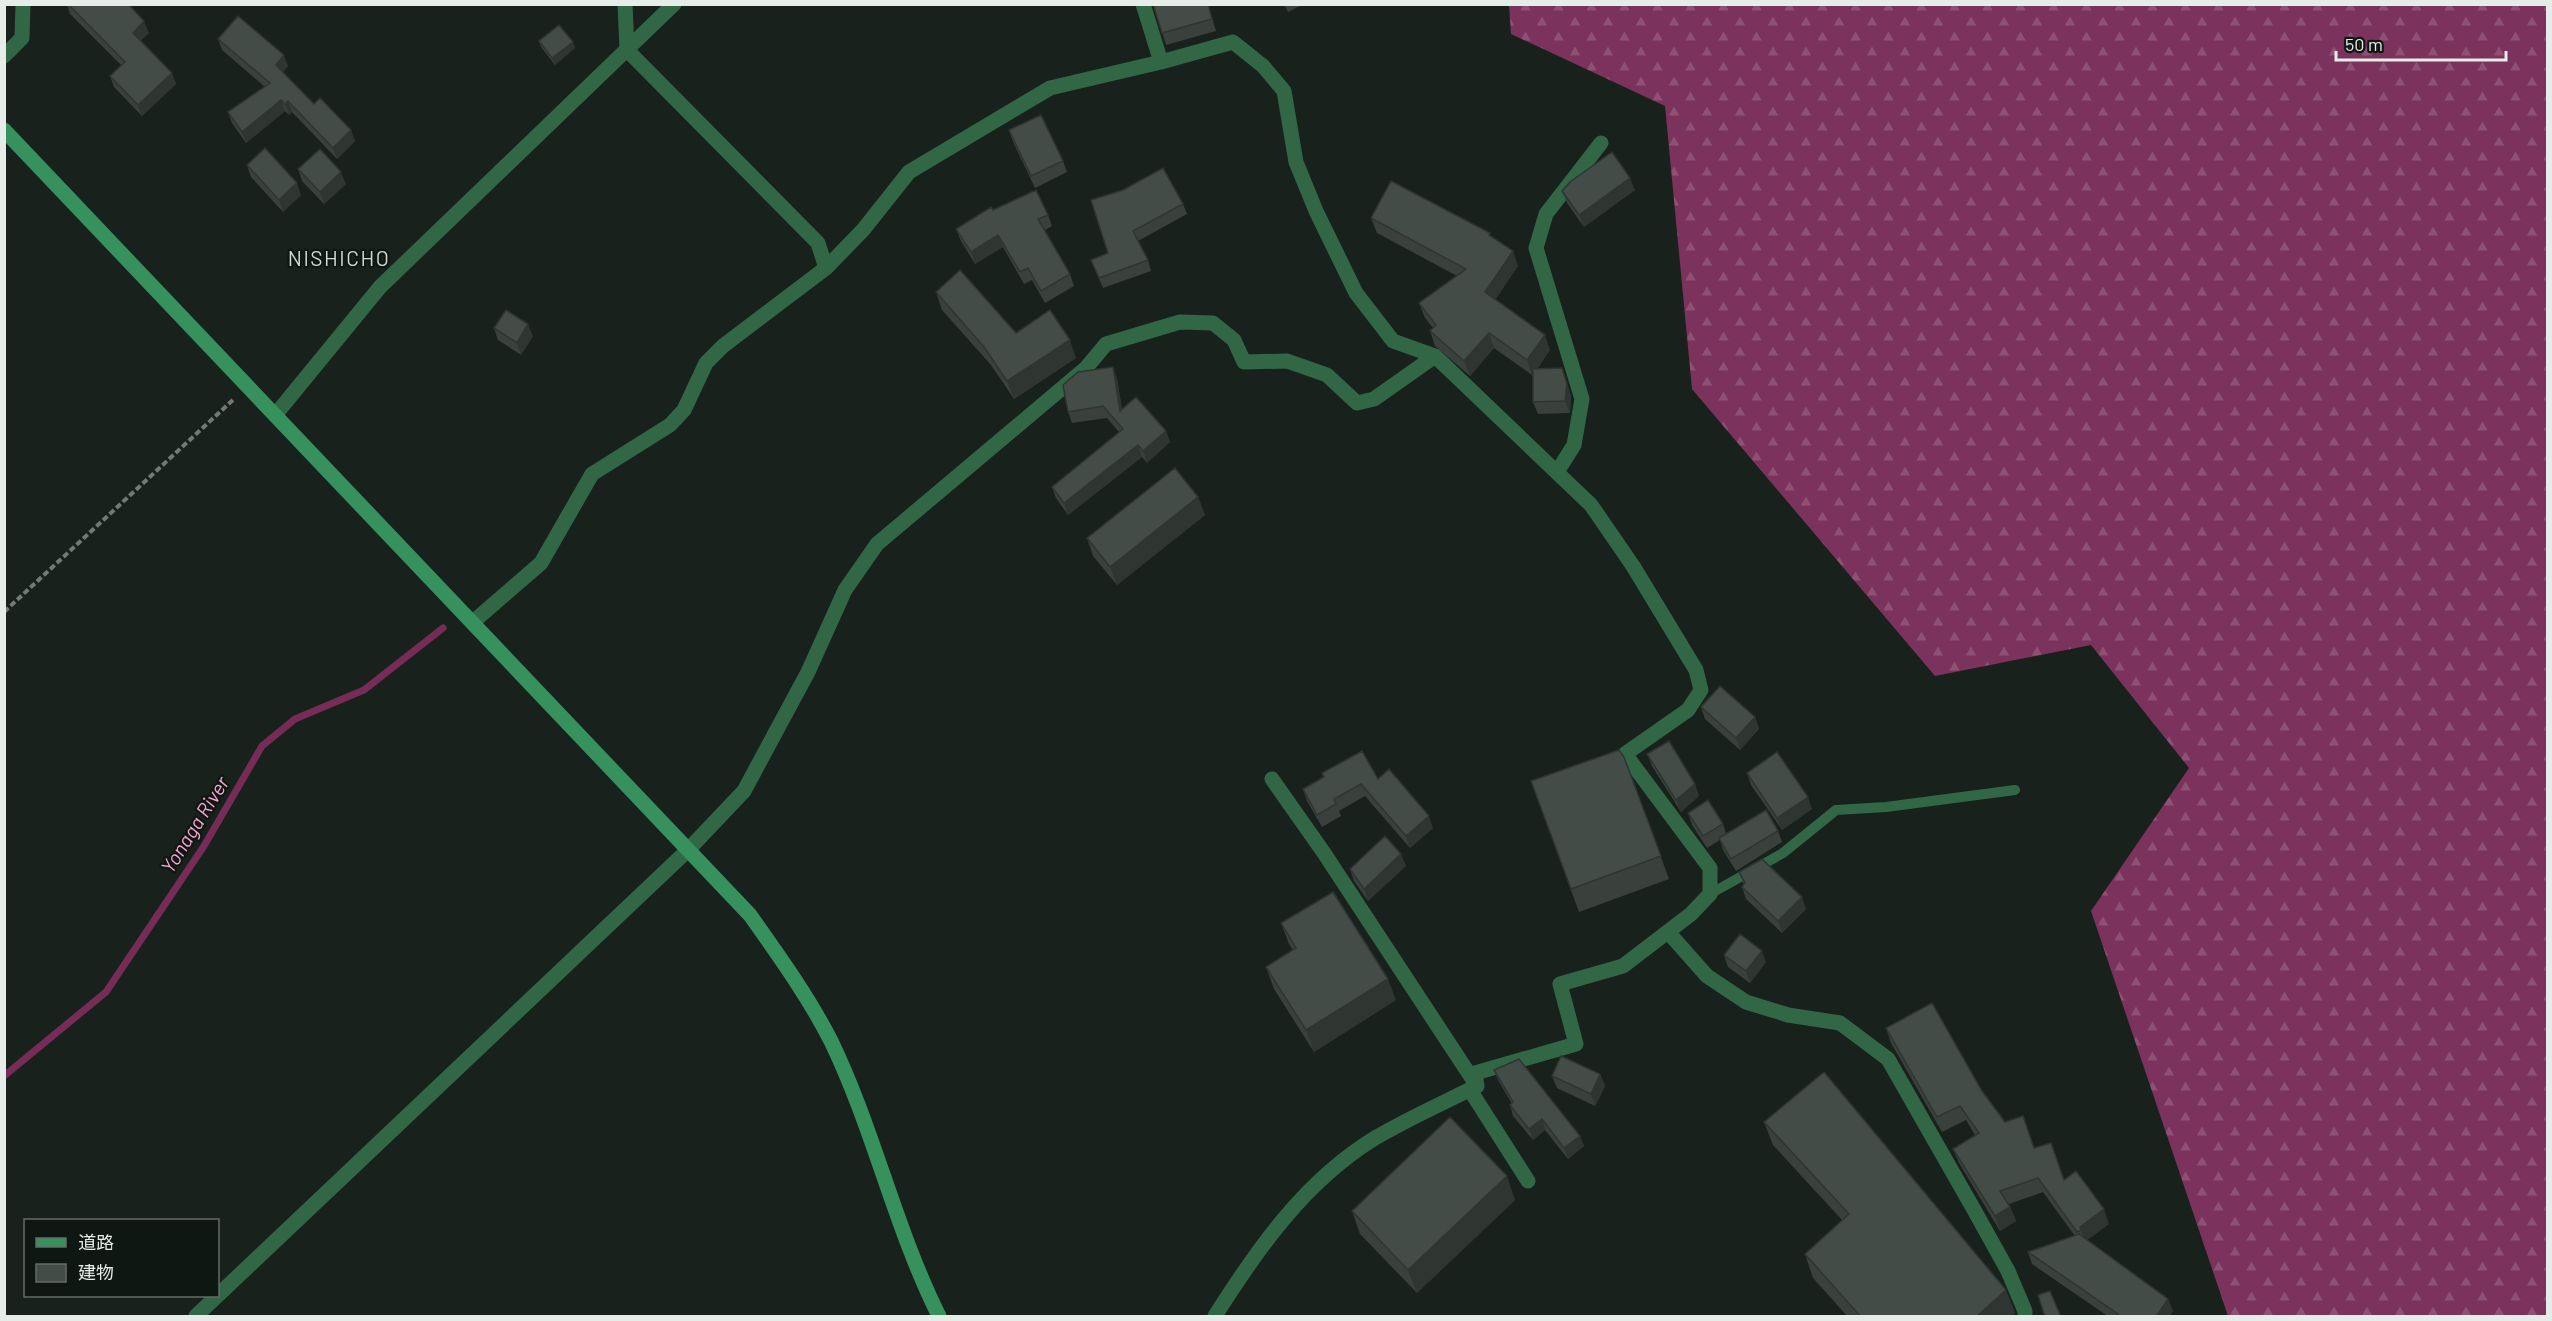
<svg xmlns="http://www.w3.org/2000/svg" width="2552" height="1321" font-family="Barlow,'Noto Sans JP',sans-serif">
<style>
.forest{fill:url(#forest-firs)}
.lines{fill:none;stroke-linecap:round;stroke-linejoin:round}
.stream{stroke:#762c57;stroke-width:7}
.path{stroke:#727a75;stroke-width:4;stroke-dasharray:6 3;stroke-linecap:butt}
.lane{stroke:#326746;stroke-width:10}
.street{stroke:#326746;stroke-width:15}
.secondary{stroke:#36915c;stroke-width:15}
.wall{fill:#3a413c}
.shaded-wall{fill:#2f3531}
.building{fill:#434c46;stroke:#2f3531;stroke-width:1.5}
.labels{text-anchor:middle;stroke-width:4.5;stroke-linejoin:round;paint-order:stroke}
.water-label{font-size:20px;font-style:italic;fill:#fba4d2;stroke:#0f1712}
.quarter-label{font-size:21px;letter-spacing:1.5px;fill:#cfdad2;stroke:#0f1712}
</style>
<defs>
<pattern id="forest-firs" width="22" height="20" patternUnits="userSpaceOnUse" patternTransform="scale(1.5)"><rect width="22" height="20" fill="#7b325c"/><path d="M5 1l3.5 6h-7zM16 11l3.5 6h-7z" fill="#8e5073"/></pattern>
</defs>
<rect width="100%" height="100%" fill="#18211b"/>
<path class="forest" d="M1509 5H2547V1316H2228L2091 911 2189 768 2091 645 1935 676 1692 389 1665 106 1511 34Z"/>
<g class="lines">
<path class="stream" d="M4 1076 106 992 204 846 262 746 295 719 364 690 443 628"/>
<path class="path" d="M4 612 235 398"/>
<path class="lane" d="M1710 894 1783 853 1836 810 1886 807 2015 790"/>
<path class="street" d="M625 4 627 50 818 243 826 268
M1143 4 1161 62
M4 56 22 38 23 4
M276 414 380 287 674 4
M1557 472 1574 445 1582 399 1536 248 1546 214 1601 143
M473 622 541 563 592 474 670 425 684 410 706 363 723 346 826 268 863 230 909 172 1050 88 1161 62 1233 42 1263 66 1284 91 1296 162 1316 211 1356 293 1393 341 1435 356 1591 505 1633 566 1696 670 1701 690 1688 710 1625 754 1710 868V894L1691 914 1623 966 1560 984 1576 1044 1475 1073 1477 1086C1443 1103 1407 1119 1375 1138 1305 1181 1258 1248 1215 1316
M1272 779 1324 853 1477 1086
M1668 932 1707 976 1746 1002 1788 1015 1840 1023 1888 1059 1973 1208 2008 1271 2025 1311V1316
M1470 1090 1528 1181
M196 1316 689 849 744 791 808 672 845 590 877 544 1086 368 1106 344 1180 322 1213 323 1234 340 1244 362 1287 361 1327 375 1357 403 1374 399 1435 356"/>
<path class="secondary" d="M4 130 750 915C779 956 808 996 831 1041 874 1130 895 1228 939 1316"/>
</g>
<path class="wall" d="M67 4H128L149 33 140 41 176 84 142 116 114 87 110 76 121 65 70 14Z
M1153 4H1208L1216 31 1166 45Z
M1284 4H1304L1288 12Z
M218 39 288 66 283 72 314 104 355 141 337 159 292 112 289 115 285 111 246 143 232 123 228 112 265 87 222 50Z
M539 41 575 48 555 65 541 47Z
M1009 130 1063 161 1067 172 1035 188 1013 142Z
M247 165 301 195 283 212 251 177Z
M298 169 346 184 324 204 302 181Z
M1635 190 1584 227 1567 203 1562 191Z
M1091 200 1183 204 1187 214 1138 241 1148 260 1151 271 1103 288 1091 260 1108 253Z
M993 210 1048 215 1052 226 1045 230 1070 274 1074 286 1045 303 1032 280 1024 284 1003 247 975 264 961 241 956 229Z
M1371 218 1491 237 1518 266 1495 300 1550 350 1537 369 1566 380 1571 396 1570 413 1538 414 1533 402V374L1532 375 1494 348 1470 376 1435 346 1430 331 1433 328 1425 318 1419 303 1457 276 1377 233Z
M936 292 1016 333 1076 358 1014 399 991 365 942 310Z
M494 328 533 336 521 355 498 340Z
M1117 379 1122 409 1166 431 1170 442 1147 463 1142 457 1068 515 1056 498 1052 487 1119 432 1107 418 1072 423 1068 412Z
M1198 497 1205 515 1117 585 1093 556 1087 538Z
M1701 707 1755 717 1759 729 1740 750 1705 719Z
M1647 754 1695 784 1699 796 1681 812 1652 766Z
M1624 757 1669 879 1579 912 1531 781Z
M1322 773 1378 779 1433 828 1410 848 1365 796 1339 811 1341 816 1322 827 1307 801 1303 789 1323 778Z
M1747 773 1812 809 1782 830 1751 785Z
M1688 813 1723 824 1726 833 1778 831 1782 842 1736 871 1723 850 1720 840 1707 848 1692 825Z
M1406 866 1368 901 1354 881 1350 869Z
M1739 872 1806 909 1782 933 1746 899 1742 887 1744 885Z
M1281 923 1396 1000 1314 1052 1274 989 1266 967 1293 950 1289 944Z
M1724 955 1766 962 1750 983 1728 967Z
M1886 1028 1982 1091 2005 1122 2034 1148 2064 1180 2109 1224 2087 1240 2168 1299 2173 1311 2169 1317H2109L2032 1264 2028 1252 2075 1236 2043 1192 2009 1204 2016 1221 2000 1231 1959 1163 1953 1149 1975 1135 1966 1120 1942 1132 1891 1043Z
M1494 1070 1580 1136 1584 1146 1568 1159 1545 1130 1533 1140 1513 1116 1510 1105 1512 1104 1498 1080Z
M1600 1074 1605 1086 1595 1106 1557 1088 1552 1076Z
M1764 1122 2006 1290 2015 1313 2011 1317H1848L1813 1278 1805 1254 1842 1220 1773 1145Z
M1515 1200 1417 1293 1360 1234 1352 1211Z"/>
<path class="shaded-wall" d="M144 21 149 33 137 44 133 33Z
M573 42 575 48 555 65 552 58Z
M284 55 288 66 280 76 276 65Z
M172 73 176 84 142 116 138 105Z
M281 100 285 111 246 143 242 132Z
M288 101 292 112 289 115 285 104Z
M351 130 355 141 337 159 333 148Z
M341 172 346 184 324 204 320 192Z
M1630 178 1635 190 1584 227 1579 215Z
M297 183 301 195 283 212 279 200Z
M998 235 1003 247 975 264 971 252Z
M1513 251 1518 266 1490 307 1485 292Z
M528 324 533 336 521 355 517 343Z
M1489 333 1494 348 1470 376 1464 361Z
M1545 335 1550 350 1532 375 1527 360Z
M1070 340 1076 358 1014 399 1007 381Z
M1113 367 1117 379 1124 423 1120 411Z
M1562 368 1571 396 1570 413 1565 401Z
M1166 431 1170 442 1147 463 1143 451Z
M1138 445 1142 457 1068 515 1064 503Z
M1198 497 1205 515 1117 585 1110 567Z
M1755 717 1759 729 1740 750 1736 738Z
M1695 784 1699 796 1681 812 1676 800Z
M1808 797 1812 809 1782 830 1777 818Z
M1429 816 1433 828 1410 848 1406 836Z
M1401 854 1406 866 1368 901 1364 889Z
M1802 897 1806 909 1782 933 1778 921Z
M1762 951 1766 962 1750 983 1746 971Z
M1388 979 1396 1000 1314 1052 1306 1030Z
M1600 1074 1605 1086 1595 1106 1591 1094Z
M1542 1119 1545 1130 1533 1140 1529 1129Z
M1580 1136 1584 1146 1568 1159 1564 1148Z
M1507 1176 1515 1200 1417 1293 1408 1270Z
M2010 1207 2016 1221 2000 1231 1995 1216Z
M2104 1209 2109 1224 2085 1241 2080 1227Z
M2006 1290 2015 1313 2011 1317H1976Z
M2168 1299 2173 1311 2169 1317H2156Z"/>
<path class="building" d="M68 4H128L144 21 133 33 172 73 138 105 110 76 125 62Z
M1153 4H1208L1212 19 1162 33Z
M238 16 284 55 276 65 314 104 320 98 351 130 333 148 288 101 285 104 281 100 242 132 228 112 270 83 218 39Z
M559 25 573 42 552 58 539 41Z
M1041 115 1063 161 1031 176 1009 130Z
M265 148 297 183 279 200 247 165Z
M320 149 341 172 320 192 298 169Z
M1612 152 1630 178 1579 215 1562 191 1570 182Z
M1163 168 1183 204 1133 231 1148 260 1099 278 1091 260 1108 253 1091 200 1123 190Z
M1391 181 1490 233 1489 235 1513 251 1485 292 1545 335 1527 360 1489 333 1464 361 1430 331 1436 325 1419 303 1466 269 1371 218Z
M1036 190 1048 215 1038 219 1070 274 1041 291 1028 268 1020 272 998 235 971 252 956 229 991 207 993 210Z
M960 270 1016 333 1050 310 1070 340 1007 381 984 347 936 292Z
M506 310 528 324 517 343 494 328Z
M1113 367 1120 411 1136 397 1166 431 1143 451 1138 445 1064 503 1052 487 1123 429 1103 406 1068 412 1063 385 1078 372Z
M1562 368 1567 384 1565 401 1533 402V369Z
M1175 468 1198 497 1110 567 1087 538Z
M1720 686 1755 717 1736 738 1701 707Z
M1669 741 1695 784 1676 800 1647 754Z
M1619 750 1624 757 1661 856 1571 889 1531 781Z
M1362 751 1378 779 1389 769 1429 816 1406 836 1361 784 1334 799 1336 804 1317 815 1303 789 1324 777 1322 773Z
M1777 752 1808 797 1777 818 1747 773Z
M1708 800 1723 824 1703 836 1688 813Z
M1766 810 1778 831 1731 859 1719 838Z
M1385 836 1401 854 1364 889 1350 869Z
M1762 859 1802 897 1778 921 1742 887 1745 883 1739 872Z
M1333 892 1388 979 1306 1030 1266 967 1296 948 1281 923Z
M1740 934 1762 951 1746 971 1724 955Z
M1932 1003 1982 1091 2005 1122 2023 1116 2034 1148 2051 1143 2064 1180 2076 1171 2104 1209 2080 1227 2081 1230 2077 1232 2038 1178 2000 1191 2010 1207 1995 1216 1953 1149 1979 1133 1960 1106 1937 1117 1886 1028Z
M1561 1056 1600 1074 1591 1094 1552 1076Z
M1519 1059 1580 1136 1564 1148 1542 1119 1529 1129 1510 1105 1513 1102 1494 1070Z
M1824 1072 2006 1290 1976 1317H1861L1805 1254 1849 1214 1764 1122Z
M1450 1117 1507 1176 1408 1270 1352 1211Z
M2079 1234 2168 1299 2156 1317H2116L2118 1314 2028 1252Z
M2050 1291 2061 1317H2045L2038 1295Z"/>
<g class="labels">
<g class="water-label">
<text transform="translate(195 825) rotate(-58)" y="7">Yonaga River</text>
</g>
<g class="quarter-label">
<text x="339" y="266">NISHICHO</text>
</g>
</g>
<rect width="2552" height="1321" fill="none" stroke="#e6ece8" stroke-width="12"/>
<rect x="24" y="1219" width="195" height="78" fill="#0f1712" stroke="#656c68" stroke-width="1.5"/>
<rect x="36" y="1238" width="30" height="9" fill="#36915c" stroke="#656c68" stroke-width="1.5"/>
<text x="78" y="1249" font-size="18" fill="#e6ece8">道路</text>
<rect x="36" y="1264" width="30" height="18" fill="#434c46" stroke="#656c68" stroke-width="1.5"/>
<text x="78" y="1279" font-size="18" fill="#e6ece8">建物</text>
<path d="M2336 51v9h170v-9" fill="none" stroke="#e6ece8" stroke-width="3"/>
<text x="2345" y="51" font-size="18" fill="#e6ece8" stroke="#0f1712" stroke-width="4.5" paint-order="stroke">50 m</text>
</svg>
